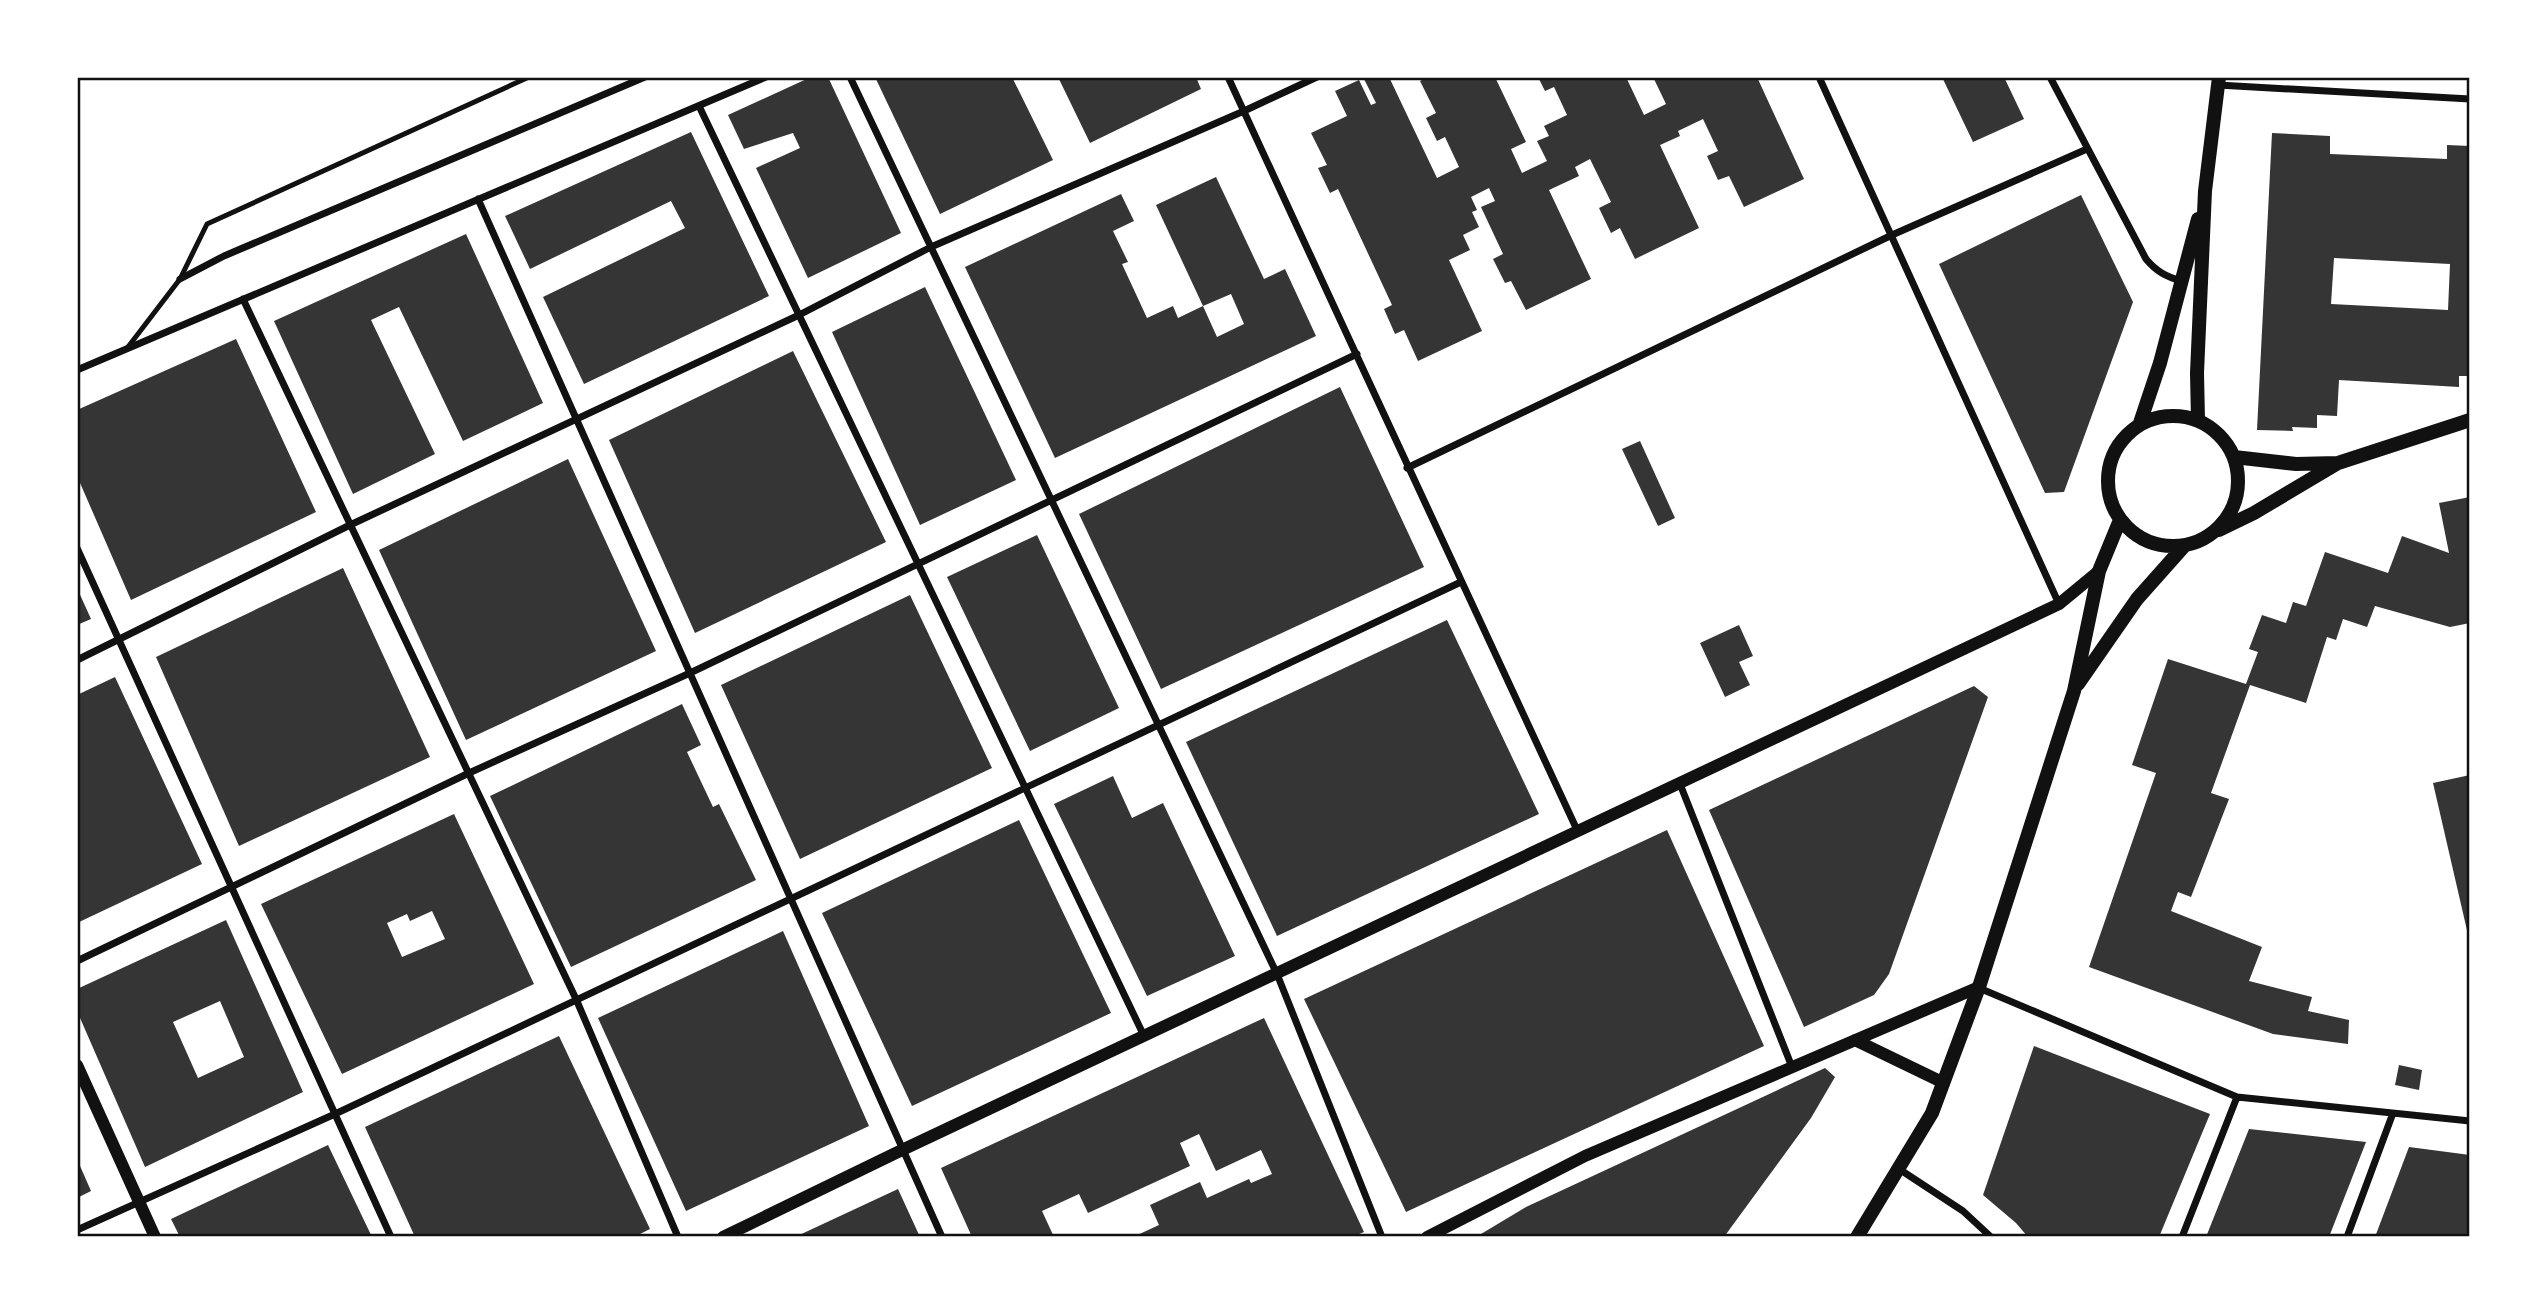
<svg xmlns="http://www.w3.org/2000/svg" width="2547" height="1314" font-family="Cabin,sans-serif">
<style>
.building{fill:#353535;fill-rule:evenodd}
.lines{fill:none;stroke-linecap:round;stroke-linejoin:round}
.service{stroke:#111;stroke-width:5}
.minor{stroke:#111;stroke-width:7}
.tertiary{stroke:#111;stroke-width:12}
.secondary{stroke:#111;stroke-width:14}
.neatline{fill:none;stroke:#111;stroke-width:2.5}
</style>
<rect width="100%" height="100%" fill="#fff"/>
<path class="building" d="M811 77H828L901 233 808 278 756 168 800 148 793 133 744 149 728 115Z
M875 77H1012L1053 160 940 214Z
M1058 77H1196L1201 89 1090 143Z
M1363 77H1389L1437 178 1459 167 1445 137 1437 141 1426 118 1436 113 1420 81 1428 77H1495L1526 142 1511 149 1522 173 1547 161 1537 141 1549 136 1544 126 1567 115 1554 87 1545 91 1538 77H1626L1644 115 1666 104 1653 77H1757L1804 179 1744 207 1729 176 1718 180 1707 156 1718 151 1703 119 1678 131 1680 136 1660 145 1699 228 1635 259 1620 228 1611 233 1599 208 1611 202 1590 159 1575 167 1579 176 1549 190 1591 279 1526 310 1511 281 1505 283 1493 259 1503 254 1481 207 1495 201 1489 188 1471 197 1477 210 1472 212 1479 227 1463 235 1470 250 1449 260 1482 331 1418 361 1404 330 1395 334 1384 309 1392 305 1338 189 1330 193 1318 168 1327 165 1311 133 1347 116 1335 91 1359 80 1371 105 1376 103Z
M1942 77H2004L2024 119 1973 142Z
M691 132 769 296 584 384 543 297 685 228 671 201 530 269 505 216Z
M2272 133 2330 136V154L2447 159V145L2470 146V376H2459V387L2339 380 2337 416 2317 415V428L2292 427 2293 431 2257 430ZM2334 258 2450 264 2448 310 2331 304Z
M1216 177 1264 279 1285 269 1316 336 1055 458 965 267 1121 194 1134 221 1113 231 1128 262 1122 264 1147 318 1173 306 1178 318 1203 306 1217 337 1244 324 1231 294 1203 306 1156 205Z
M2081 195 2133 302 2064 492 2045 493 1939 264Z
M466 234 543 403 463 441 399 307 371 320 435 454 353 494 274 321Z
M925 287 1016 480 920 525 832 332Z
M236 339 316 512 131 600 77 476V410Z
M793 351 886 542 695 633 609 440Z
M1340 387 1424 567 1161 689 1079 514Z
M1640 441 1675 518 1658 526 1622 449Z
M568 459 656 651 466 740 379 550Z
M2470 497V623L2450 627 2375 606 2367 627 2343 619 2336 640 2327 637 2306 703 2250 685 2211 793 2229 799 2191 897 2178 892 2171 911 2262 947 2249 981 2312 997 2308 1011 2349 1020 2348 1044 2273 1034 2089 967 2156 773 2132 765 2168 659 2246 684 2258 652 2249 649 2262 615 2286 623 2293 602 2306 606 2325 552 2388 573 2402 536 2449 553 2439 503Z
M1037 535 1119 708 1030 751 947 577Z
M343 568 430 757 239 846 156 657Z
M77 588 91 619 77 625Z
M910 595 992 768 800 859 721 685Z
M1447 620 1539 814 1277 936 1186 742Z
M1739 625 1753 656 1739 662 1750 685 1725 697 1700 643Z
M115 677 202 864 77 923V695Z
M1974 686 1988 697 1889 974 1874 995 1804 1027 1709 810Z
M682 704 701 745 687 752 713 807 719 804 756 880 571 967 490 796Z
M2470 775V939H2469L2433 783Z
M1113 776 1132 818 1163 803 1235 956 1147 996 1054 804Z
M454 814 534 984 342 1074 261 904ZM432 911 445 939 402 957 387 923 407 914 410 921Z
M1019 820 1111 1013 912 1106 822 913Z
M1667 830 1764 1046 1406 1212 1304 999Z
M226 920 303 1092 145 1167 77 1011V989ZM220 1001 244 1057 198 1078 173 1022Z
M783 931 869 1126 686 1211 598 1018Z
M1264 1018 1364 1232 1352 1237H1133L1159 1225 1150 1205 1200 1182 1207 1198 1249 1179 1251 1183 1272 1174 1261 1150 1216 1171 1199 1134 1180 1143 1190 1166 1088 1213 1079 1194 1042 1211 1054 1237H972L941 1168Z
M559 1036 650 1229 634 1237H415L365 1127Z
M2034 1046 2210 1114 2159 1237H2028L2016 1223 1983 1195Z
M2399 1065 2422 1070 2419 1090 2395 1085Z
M1825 1068 1835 1077 1811 1118 1724 1237H1476L1526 1207Z
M2249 1129 2366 1142 2329 1237H2206Z
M328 1145 372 1237H180L171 1219Z
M2409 1147 2470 1155V1237H2375Z
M77 1159 91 1191 77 1198Z
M898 1189 920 1237H795Z"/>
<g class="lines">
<path class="service" d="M128 347 180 279 207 224 529 77"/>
<path class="minor" d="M850 77 1277 974 1382 1237
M1228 77C1344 329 1461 580 1578 832
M1819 77 2059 604
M2050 77 2146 259C2156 271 2166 277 2182 281
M2218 85 2470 99
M699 106 1144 1036
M478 199 942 1237
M180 279 224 256 645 77
M243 299 576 999 678 1237
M77 370 766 77
M1407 468 1892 235 2087 149
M77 548 391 1237
M77 660 350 525 799 315 931 247 1244 111 1317 77
M1680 784 1792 1067
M77 961 469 773 690 673 1357 354
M1979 988 2237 1097 2470 1121
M1899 1169 1963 1211 1991 1237
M77 1230 335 1114 1461 582
M2182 1237 2237 1097
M2347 1237 2393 1113"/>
<path class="tertiary" d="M1855 1040 1944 1083
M77 1065 155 1237
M723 1237 902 1150 2059 604 2099 571
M1427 1237 1585 1156 1979 987"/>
<path class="secondary" d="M2108 481a65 65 0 1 1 130 0a65 65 0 1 1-130 0Z
M2198 420 2197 373 2205 191 2219 77
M2140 423 2160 363 2198 219
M2234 457 2296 464 2337 463
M2219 530 2254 513 2338 463 2470 420
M2078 684 2137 599 2185 545
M1857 1237 1932 1113 1979 987 2074 691 2099 571 2120 520"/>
</g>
<rect width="2547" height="1314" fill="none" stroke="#ffffff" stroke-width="158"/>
<rect x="79" y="79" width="2389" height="1156" class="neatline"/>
</svg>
